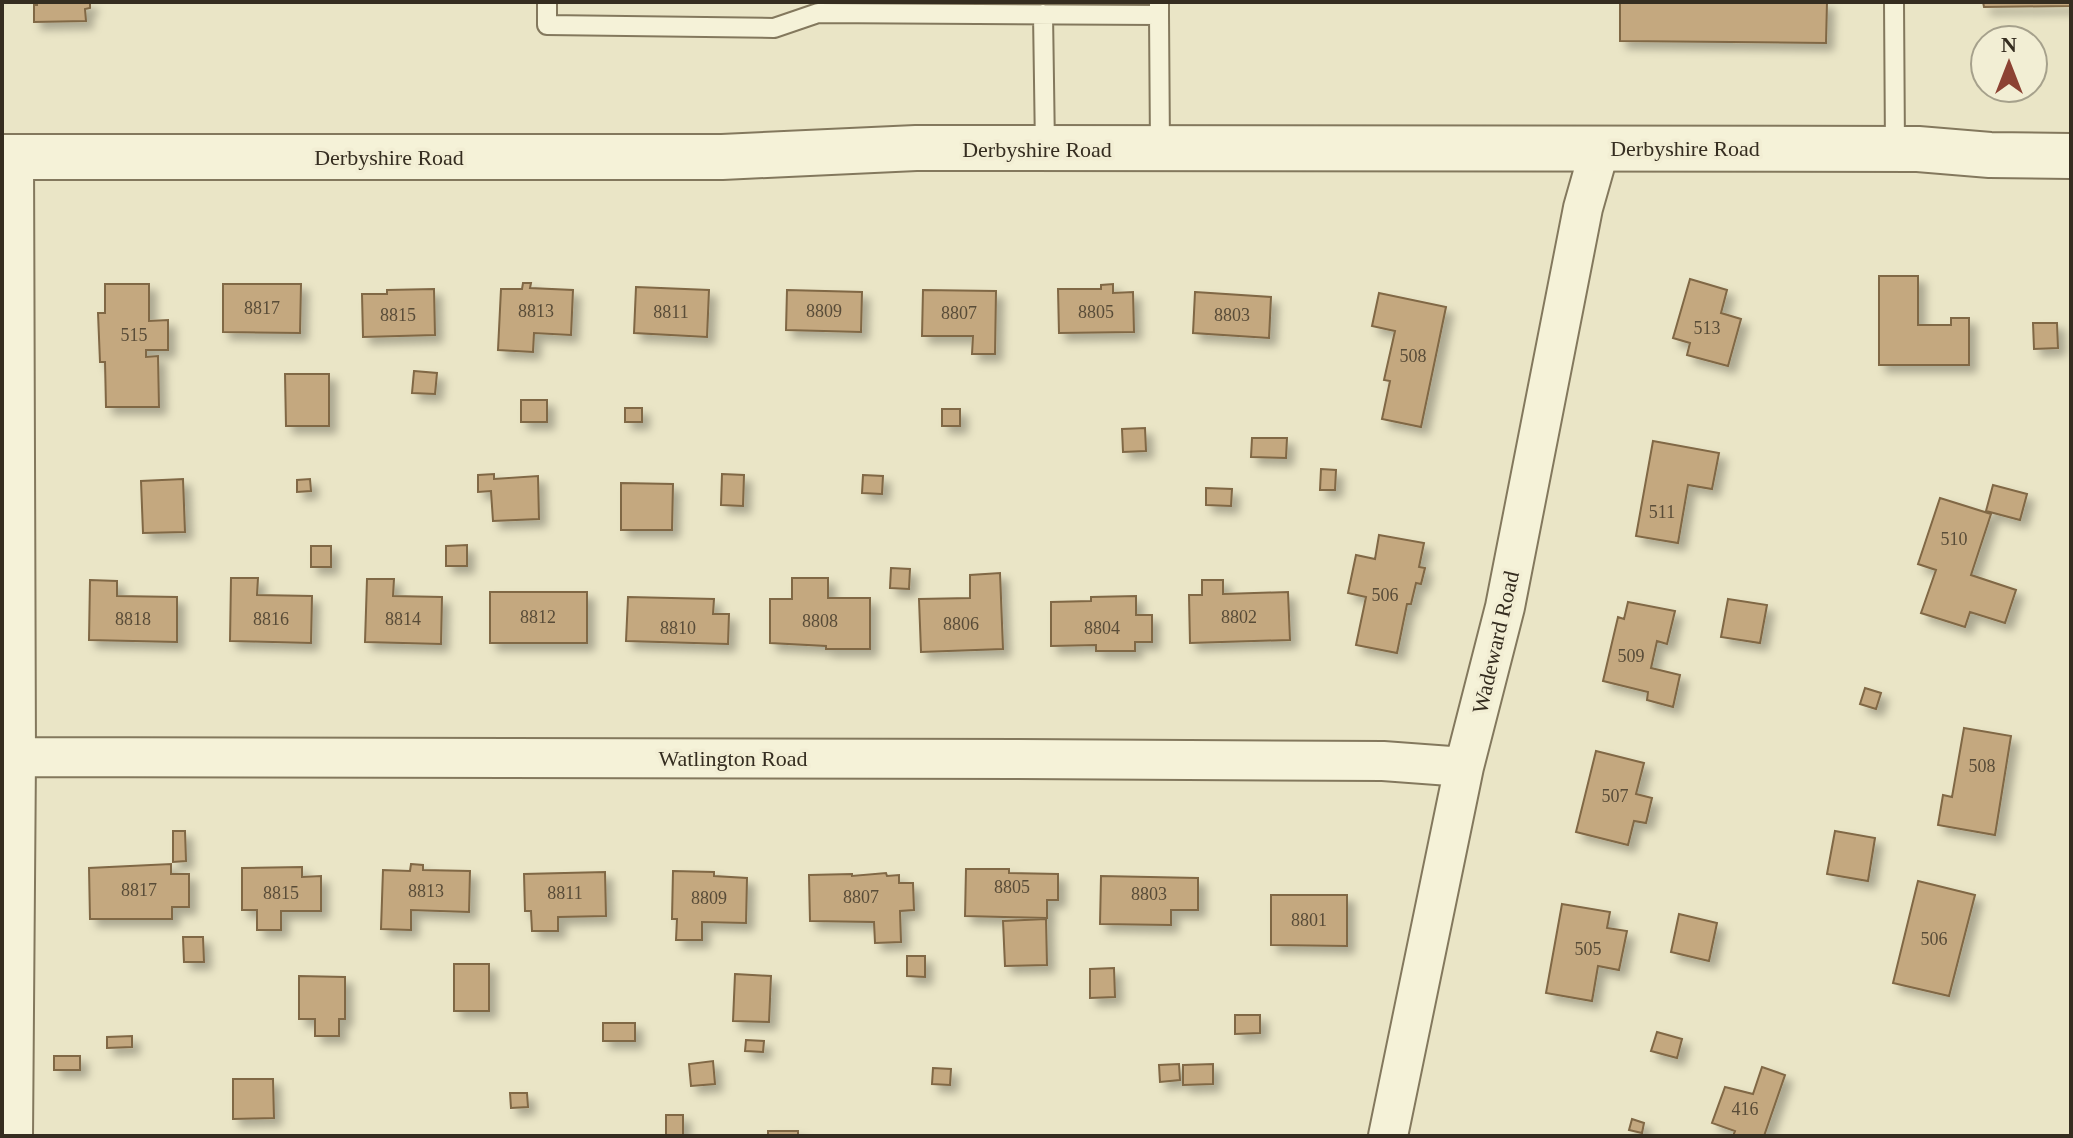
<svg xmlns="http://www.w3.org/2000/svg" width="2073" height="1138" font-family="'Times New Roman',serif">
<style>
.building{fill:#c4a87f;stroke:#806745;stroke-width:2;filter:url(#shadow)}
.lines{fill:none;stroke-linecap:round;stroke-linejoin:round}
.service-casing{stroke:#83785d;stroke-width:22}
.minor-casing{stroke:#83785d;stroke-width:42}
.tertiary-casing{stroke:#83785d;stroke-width:48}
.service{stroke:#f5f2d8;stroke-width:18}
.minor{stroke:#f5f2d8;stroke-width:38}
.tertiary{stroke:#f5f2d8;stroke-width:44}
.labels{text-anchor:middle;stroke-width:7;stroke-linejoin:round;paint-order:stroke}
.number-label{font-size:18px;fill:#594c38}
.street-label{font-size:22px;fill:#352d20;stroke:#f2eed4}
</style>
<defs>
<filter id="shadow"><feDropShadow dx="7" dy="7" stdDeviation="4" flood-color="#0004"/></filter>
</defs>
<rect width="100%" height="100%" fill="#eae5c6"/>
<path class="building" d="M37 2H90V8L85 9 86 21 34 22V5H37Z
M1620 2H1827L1826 43 1620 41Z
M1983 2H2071V6L1984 7Z
M1879 276H1918V325H1951V318H1969V365H1879Z
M1690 279 1727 290 1721 313 1741 319 1728 366 1687 355 1690 343 1673 338Z
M523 283H531L530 288 573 290 571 335 534 333 533 352 498 350 501 289H522Z
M105 284H149V321L168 320V350H146V357L158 356 159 407H106L105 362H100L98 313H105Z
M223 284H301L300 333 223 332Z
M1113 284V293L1133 292 1134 332 1059 333 1058 289H1101V285Z
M636 287 709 290 707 337 634 333Z
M434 289 435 335 363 337 362 294H387V290Z
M787 290 862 292 861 332 786 330Z
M923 290 996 291 995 354H972L973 336H922Z
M1195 292 1271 297 1269 338 1193 333Z
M1379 293 1446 307 1421 427 1382 419 1390 381 1384 380 1395 331 1372 326Z
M2033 323H2057L2058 348 2034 349Z
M414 371 437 373 435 394 412 393Z
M285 374H329V426H286Z
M521 400H547V422H521Z
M625 408H642V422H625Z
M942 409H960V426H942Z
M1145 428 1146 451 1123 452 1122 429Z
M1252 438H1287L1286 458 1251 457Z
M1653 441 1719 453 1712 489 1688 485 1678 543 1636 536Z
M1321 469 1336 470 1335 490H1320Z
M494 474V479L538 476 539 519 493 521 491 491 478 492V475Z
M722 474 744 475 743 506 721 505Z
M863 475 883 476 882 494 862 493Z
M183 479 185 532 143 533 141 481Z
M310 479 311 491 297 492V480Z
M621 483 673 484 672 530H621Z
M1993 485 2027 494 2020 520 1986 511Z
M1206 488 1232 489 1231 506 1206 505Z
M1940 498 1991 514 1971 575 2016 590 2005 623 1970 612 1965 627 1921 613 1936 570 1918 564Z
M1379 535 1424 543 1419 567 1425 568 1421 584 1416 583 1411 604H1407L1397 653 1356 645 1366 597 1348 593 1356 555 1375 559Z
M467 545V566H446V546Z
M311 546H331V567H311Z
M891 568 910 569 909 589 890 588Z
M1000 573 1003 649 921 652 919 599 970 598V575Z
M231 578H258L257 595 312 596 311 643 230 641Z
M792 578H828V598H870V649H826V646L770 643V599H792Z
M367 579H394L393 596 442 597 441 644 365 642Z
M90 580 117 581V596L177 597V642L89 640Z
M1202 580H1223V594L1288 592 1290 640 1190 643 1189 595H1202Z
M490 592H587V643H490Z
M1136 596V615H1152V642H1135V651H1096V645L1051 646V602L1091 601V597Z
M628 597 714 599 713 614H729L728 644 626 641Z
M1728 599 1767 605 1760 643 1721 637Z
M1628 602 1675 611 1667 644 1657 641 1651 668 1680 675 1673 707 1647 700 1648 692 1603 681 1618 617 1624 619Z
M1865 688 1881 693 1876 709 1860 704Z
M1964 728 2011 736 1995 835 1938 825 1943 795 1952 797Z
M1596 751 1644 763 1636 794 1652 798 1646 823 1634 821 1628 845 1576 832Z
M173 831H185L186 861 173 862Z
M1835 831 1875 838 1868 881 1827 874Z
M171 864V874H189V907H172V919H90L89 868Z
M411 864 423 865V870L470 871 469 912 411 910V930L381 929 383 870 410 871Z
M302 867V877L321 876V911H281V930H257V910H242V868Z
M966 869H1009V873L1058 874V900H1047V918L965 916Z
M673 871 714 872V876L747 878 746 923 702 922V940H676L677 919H672Z
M605 872 606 916 558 917V931H532L531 911H525L524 874Z
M886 873 887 876 899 875V883H913L914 910 900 911 901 942 875 943 874 922 810 921 809 875 852 874V876Z
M1101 876 1198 878V910H1171V925L1100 924Z
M1918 881 1975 895 1949 996 1893 983Z
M1271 895H1347V946L1271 945Z
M1562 904 1610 912 1607 928 1627 931 1619 970 1598 966 1592 1001 1546 993Z
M1679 914 1717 923 1709 961 1671 952Z
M1046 919 1047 965 1005 966 1003 921Z
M183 937H203L204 962H184Z
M907 956H925V977L907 976Z
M454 964H489V1011H454Z
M1114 968 1115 997 1090 998V969Z
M735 974 771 976 769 1022 733 1021Z
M299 976 345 977V1019H339V1036H315V1019H299Z
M1235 1015H1260V1033L1235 1034Z
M603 1023H635V1041H603Z
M1657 1032 1682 1039 1677 1058 1651 1051Z
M132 1036V1047L107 1048V1037Z
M746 1040 764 1041 763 1052 745 1051Z
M54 1056H80V1070H54Z
M713 1061 715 1084 691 1086 689 1064Z
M1179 1064 1180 1080 1160 1082 1159 1065Z
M1213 1064V1084L1183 1085V1065Z
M1762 1067 1785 1075 1764 1136H1733L1735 1131 1712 1123 1725 1087 1753 1094Z
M933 1068 951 1069 950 1085 932 1084Z
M233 1079H273L274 1118 233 1119Z
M510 1093H527L528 1107 511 1108Z
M666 1115H683V1136H666Z
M1632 1119 1644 1123 1642 1133 1629 1130Z
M768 1131H798V1136H768Z"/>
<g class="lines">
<g class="service-casing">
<path id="service" d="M547 2V25L774 28 818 13 1159 15V2
M1894 2 1895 149
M1043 14 1045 148
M1159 15 1160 148"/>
</g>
<g class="minor-casing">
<path id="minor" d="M2 757 1019 759 1383 761 1464 767
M13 1136 16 757 14 157
M1388 1136 1464 767 1505 607 1583 208 1600 148"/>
</g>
<g class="tertiary-casing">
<path id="tertiary" d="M2 157H722L916 148 1918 149 1990 155 2071 156"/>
</g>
<use href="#service" class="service"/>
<use href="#minor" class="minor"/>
<use href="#tertiary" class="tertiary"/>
</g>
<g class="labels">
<g class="number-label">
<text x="262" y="314">8817</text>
<text x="536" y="317">8813</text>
<text x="824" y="317">8809</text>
<text x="671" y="318">8811</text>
<text x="1096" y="318">8805</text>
<text x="959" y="319">8807</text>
<text x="398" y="321">8815</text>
<text x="1232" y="321">8803</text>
<text x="1707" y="334">513</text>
<text x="134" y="341">515</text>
<text x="1413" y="362">508</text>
<text x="1662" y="518">511</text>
<text x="1954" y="545">510</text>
<text x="1385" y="601">506</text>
<text x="538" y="623">8812</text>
<text x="1239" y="623">8802</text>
<text x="133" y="625">8818</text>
<text x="271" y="625">8816</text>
<text x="403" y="625">8814</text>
<text x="820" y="627">8808</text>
<text x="961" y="630">8806</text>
<text x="678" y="634">8810</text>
<text x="1102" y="634">8804</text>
<text x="1631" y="662">509</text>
<text x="1982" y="772">508</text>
<text x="1615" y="802">507</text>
<text x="1012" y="893">8805</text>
<text x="139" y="896">8817</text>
<text x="426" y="897">8813</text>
<text x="281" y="899">8815</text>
<text x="565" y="899">8811</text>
<text x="1149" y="900">8803</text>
<text x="861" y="903">8807</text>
<text x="709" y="904">8809</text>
<text x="1309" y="926">8801</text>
<text x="1934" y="945">506</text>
<text x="1588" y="955">505</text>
<text x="1745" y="1115">416</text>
</g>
<g class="street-label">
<text x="1685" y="156">Derbyshire Road</text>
<text x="1037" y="157">Derbyshire Road</text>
<text x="389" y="165">Derbyshire Road</text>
<text transform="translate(1495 642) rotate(-77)" y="8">Wadeward Road</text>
<text x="733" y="766">Watlington Road</text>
</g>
</g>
<rect width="2073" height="1138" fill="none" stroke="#352d20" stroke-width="8"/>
<g transform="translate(2009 64)"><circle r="38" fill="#f2eed4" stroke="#a6a18c" stroke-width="2"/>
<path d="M0-6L14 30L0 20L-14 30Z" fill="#8c4233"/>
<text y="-12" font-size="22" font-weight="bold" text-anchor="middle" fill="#352d20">N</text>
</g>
</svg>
